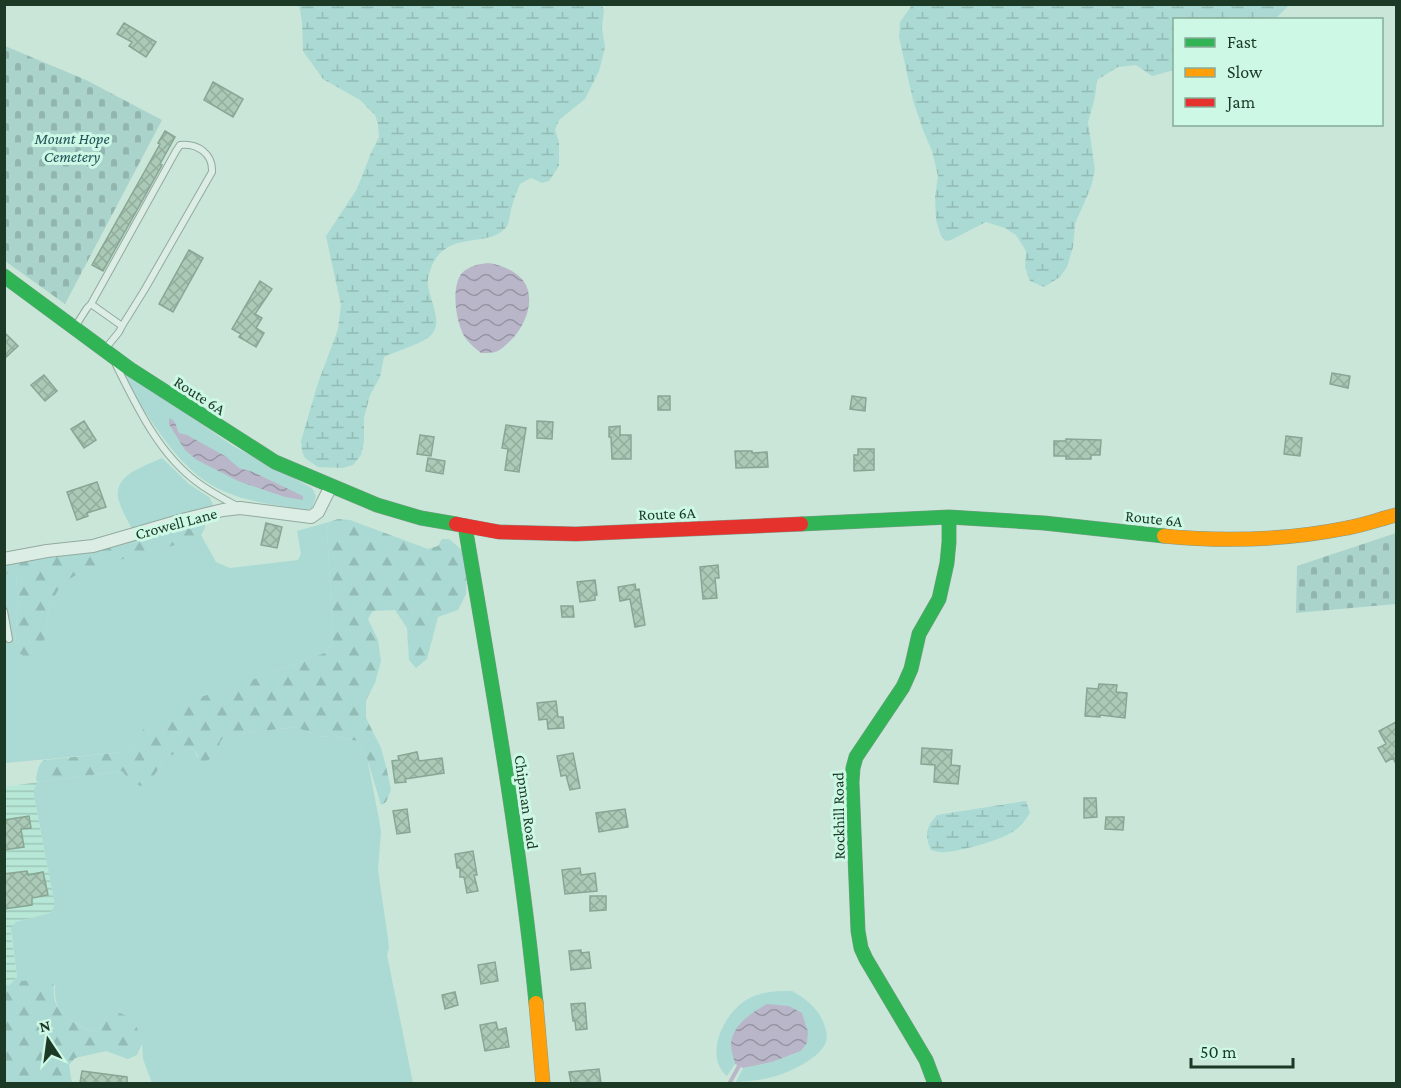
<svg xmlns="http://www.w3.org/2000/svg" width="1401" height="1088" font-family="'Crimson Pro',serif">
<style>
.farmland{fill:url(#farmland-rules)}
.green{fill:#aadad3}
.forest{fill:url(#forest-firs)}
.wetland{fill:url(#wetland-marsh)}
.cemetery{fill:url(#cemetery-stones)}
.water{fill:url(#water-waves)}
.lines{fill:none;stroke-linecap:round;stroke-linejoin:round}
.stream{stroke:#bab6c9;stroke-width:4}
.building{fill:url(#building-cross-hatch);stroke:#88a694;stroke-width:1.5}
.lane-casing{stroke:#93aa9e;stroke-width:8}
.street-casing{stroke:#93aa9e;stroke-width:14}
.fast-casing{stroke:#839a8d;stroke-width:15}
.slow-casing{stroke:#839a8d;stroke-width:15}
.jam-casing{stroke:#839a8d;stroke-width:15}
.lane{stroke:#dcede5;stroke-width:6}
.street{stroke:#dcede5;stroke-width:12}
.fast{stroke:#30b455;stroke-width:14}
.slow{stroke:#ff9f0a;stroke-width:14}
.jam{stroke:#e5322d;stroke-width:14}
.labels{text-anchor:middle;stroke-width:6;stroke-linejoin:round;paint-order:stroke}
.park-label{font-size:16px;font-style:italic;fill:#1f5157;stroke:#cdf8e5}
.street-label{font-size:16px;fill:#1b3925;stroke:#cdf8e5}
</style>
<defs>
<pattern id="farmland-rules" width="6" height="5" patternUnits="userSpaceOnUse" patternTransform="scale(1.5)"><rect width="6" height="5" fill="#b7e7d6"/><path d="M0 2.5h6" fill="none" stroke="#9dc7b8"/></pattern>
<pattern id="forest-firs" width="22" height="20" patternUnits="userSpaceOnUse" patternTransform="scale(1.5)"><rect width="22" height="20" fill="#aadad3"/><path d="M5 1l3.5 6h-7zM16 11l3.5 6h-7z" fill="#92bcb5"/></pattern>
<pattern id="wetland-marsh" width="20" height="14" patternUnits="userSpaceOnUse" patternTransform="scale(1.5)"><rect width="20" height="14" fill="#aadad3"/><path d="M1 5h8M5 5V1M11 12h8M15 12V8" fill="none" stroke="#92bcb5"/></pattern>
<pattern id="cemetery-stones" width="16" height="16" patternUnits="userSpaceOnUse" patternTransform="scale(1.5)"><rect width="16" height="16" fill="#aad3cc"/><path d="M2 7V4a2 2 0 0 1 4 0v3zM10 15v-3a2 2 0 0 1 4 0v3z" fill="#92b6af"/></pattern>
<pattern id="water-waves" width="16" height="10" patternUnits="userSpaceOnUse" patternTransform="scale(1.5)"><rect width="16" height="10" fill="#bab6c9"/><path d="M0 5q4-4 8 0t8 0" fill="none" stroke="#9695a3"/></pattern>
<pattern id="building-cross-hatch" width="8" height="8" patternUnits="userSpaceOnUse" patternTransform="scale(1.5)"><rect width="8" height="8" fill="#aac9b6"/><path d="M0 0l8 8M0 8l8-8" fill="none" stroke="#92ad9c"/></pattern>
</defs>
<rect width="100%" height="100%" fill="#c9e6d9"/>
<path class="farmland" d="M38 782 34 789V796L55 905 50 913 16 922 11 934 17 977 10 985 5 986 4 787Z"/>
<path class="green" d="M116 367 183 411 233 446 312 488 316 496 312 508 306 510C280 505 251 503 226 492 188 477 165 441 143 409 135 396 126 384 117 371Z
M162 458 189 484 210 498 213 505 212 508 132 529C128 521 123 513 120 504 109 476 143 467 162 458Z
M329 522 327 529 333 640 327 652 275 672 141 731 133 746 124 752 5 763 4 574 13 572 16 575 18 599 15 643 44 644 50 605 62 583 89 568 201 535 216 562 230 568 298 560 301 554 297 531Z
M296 727 318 736 343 738 357 741 367 758 379 819 381 832 378 870 388 939 389 948 387 955 413 1083H152L143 1059 142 1044 107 1016 99 1028 90 1031C67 1017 53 1014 55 985L23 981 17 977 11 928 16 922 50 913 55 905 34 796V789L38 782 122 771 131 782H150L166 757 188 749 195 750 197 757 207 761 218 753C219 748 218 742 222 739 230 733 283 729 296 727Z
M792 991C805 998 819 1009 824 1024 826 1030 828 1035 826 1042 820 1059 785 1075 768 1078 758 1081 746 1081 736 1082L743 1068 772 1062 801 1051 807 1043 731 1044 735 1064 727 1076C702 1055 726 1009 750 998 763 991 778 991 792 991Z"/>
<path class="forest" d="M338 519 350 520 428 549 438 546 442 539H449L462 550 467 563 466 594 458 610 438 617 427 659 416 668 409 660 407 628 395 610 373 611 368 619 378 640 381 661 375 683 366 700V718L381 748 386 766 391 790 386 802 381 805 367 758 357 741 343 738 318 736 296 727 246 733 223 738 220 742 218 753 207 761 201 763 195 750 188 749 166 757 150 782 141 786 131 782 122 771 38 782 36 780C37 773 38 764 44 760L124 752 133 746 141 731 189 701 275 672 327 652 333 640 327 529 329 522Z
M198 521 203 522 205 524V528L201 535 179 544 89 568 62 583 50 605 44 644 37 654 25 657 18 652 15 643 18 599 16 575 13 572 5 574V565L76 553Z
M17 977 23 981 50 978C56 986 53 989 54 997 57 1015 76 1023 90 1031L99 1028 107 1016 117 1012C138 1019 136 1026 142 1044L137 1055 128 1059 106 1051 75 1058 69 1065 72 1083H5V986L10 985Z"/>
<path class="wetland" d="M601 4 604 10 602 28 605 47 599 71 585 99 559 120 555 130 559 142V166L549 181 542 183 531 178 520 184C517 191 514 198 512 206 510 211 510 218 508 224 496 248 455 231 436 258 432 264 429 273 428 279 426 296 446 323 430 336 421 344 397 351 384 357L380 377 370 395 364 418V442L361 455 353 465 343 468 318 467 305 458 302 451 301 441 317 386 338 329 341 305 326 236 357 189 371 153 379 137 378 124 375 115 360 100 323 79 303 51 302 21 299 5Z
M912 5V4L1289 5 1275 19 1174 20V70L1152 76 1136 65 1118 67 1097 80 1095 97 1088 122 1095 170 1091 187 1075 224 1073 247 1067 267 1060 277 1044 287 1030 281 1025 267 1026 251 1016 235 1005 228 986 222 951 240 946 241 941 236 936 220 935 197 938 176 932 151 923 130 913 100 899 37 900 22Z
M1026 801 1030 813C1025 820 1022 826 1014 831 1001 840 962 851 945 852 941 853 936 851 931 850 924 835 926 827 937 815Z"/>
<path class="cemetery" d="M5 46 86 80 162 120 65 304 5 261Z
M1396 533V604L1296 613 1297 566Z"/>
<path class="water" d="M488 263C500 265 512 269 521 278 537 295 527 323 513 338 508 343 502 350 495 352 491 353 485 353 481 353 476 349 471 345 467 340 456 327 450 287 462 273 469 266 479 264 488 263Z
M169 418C176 420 176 427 179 433L187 435 225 456 239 468 253 472 303 496V500L285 497 238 481 197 460 185 450 169 424Z
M767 1004 789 1006 802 1013 808 1032 807 1043 801 1051 772 1062 743 1068 735 1064C734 1058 731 1051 731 1045 731 1026 752 1012 767 1004Z"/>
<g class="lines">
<path class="stream" d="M729 1084 739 1066"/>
</g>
<path class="building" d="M124 23 156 42 146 57 129 46 132 42 117 34Z
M213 82 243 99 233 117 204 100Z
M165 131 175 137 160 164 162 165 103 271 92 265 160 144 158 143Z
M189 250 203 258 173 312 159 304Z
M260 281 272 289 255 314 262 318 256 328 264 333 256 347 239 337 241 334 232 329Z
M4 332 18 346 4 359Z
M1332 373 1350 376 1348 388 1330 384Z
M44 375 57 391 45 401 31 385Z
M658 396H670V410H658Z
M852 396 866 398 865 411 850 409Z
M84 421 96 440 84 448 71 429Z
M537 421 553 422 552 439 537 438Z
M506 425 526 428 519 472 505 470 508 449 502 448Z
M620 426V435H631V459H612L611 437H609V427Z
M420 435 434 437 431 456 417 454Z
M1286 436 1302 438 1300 456 1284 454Z
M1066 439 1101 440 1100 455H1091V459H1066V456H1054V441H1066Z
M858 449H874V470L854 471V455H858Z
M735 451H752V453L767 452 768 467 736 468Z
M428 458 445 461 443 474 426 471Z
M97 482 106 507 87 513 88 516 77 520 67 492Z
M266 523 282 527 277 548 261 545Z
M718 565 719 578H715L717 598 703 599 700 567Z
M595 580 597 595H595V600L580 602 577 582Z
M635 584 636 590 639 589 645 625 635 627 630 599 620 601 618 587Z
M561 606H573L574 617H562Z
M1099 684 1117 685 1116 692 1127 693 1125 718 1100 715V717L1085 716 1087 688 1098 689Z
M556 701 558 717H563L564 728 548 729 547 719 539 720 537 703Z
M1396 722V764L1393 758 1386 762 1378 748 1386 744 1379 731Z
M922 748 952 750 951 765 960 766 958 784 934 782 935 765 921 764Z
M417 752 419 761 442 758 444 773 405 779 406 782 395 783 392 761 399 760 398 756Z
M573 753 580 788 570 790 566 775 561 776 557 756Z
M1084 798H1096L1097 817 1084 818Z
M407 809 410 832 397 834 393 811Z
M625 809 628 827 599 832 596 813Z
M29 816 31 828 21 829 24 847 4 850V820Z
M1106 817H1124L1123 830 1105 829Z
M473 851 477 875H474L478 891 467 893 464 877H460V868H457L455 854Z
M580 868 581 875 595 873 597 891 565 894 562 870Z
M27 871 28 875 43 872 48 895 32 898V905L4 909V874Z
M590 896H606V910L590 911Z
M581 950V953L589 952 591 968 571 970 569 951Z
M495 962 498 981 481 984 478 965Z
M455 992 458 1005 445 1009 442 995Z
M585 1003 587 1029 576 1030 575 1021H573L571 1004Z
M496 1022 498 1030 506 1028 509 1047 485 1051 480 1025Z
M599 1069 601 1083H571L569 1072Z
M82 1071 127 1077V1083H80Z"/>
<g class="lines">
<g class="lane-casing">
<path id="lane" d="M91 304 176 151 180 145C198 143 213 154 212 172L145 289 122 326
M75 327 87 308 91 304 122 326 119 332 105 349
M116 365C137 407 159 454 197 482 210 492 224 499 237 506
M4 611 9 639"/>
</g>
<g class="street-casing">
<path id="street" d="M4 559 47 551 93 546 186 519 223 510 240 508 311 517 318 512 331 486"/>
</g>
<g class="fast-casing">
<path id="fast" d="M4 276 130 369 275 462 377 505 421 518 456 524
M801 524 949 517 1044 523 1164 536
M465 526C492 684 520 843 536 1003
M935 1084 926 1060 866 959 861 948 858 931 852 782 853 768 856 757 903 687 911 669 919 634 939 599 947 563 949 542V517"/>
</g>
<g class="slow-casing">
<path id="slow" d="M1164 536C1224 542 1287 540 1347 528 1364 525 1380 519 1396 515
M536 1003 543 1084"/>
</g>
<g class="jam-casing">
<path id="jam" d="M456 524 499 532 576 534 801 524"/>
</g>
<use href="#lane" class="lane"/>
<use href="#street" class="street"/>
<use href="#fast" class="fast"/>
<use href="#slow" class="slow"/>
<use href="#jam" class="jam"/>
</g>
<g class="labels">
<g class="park-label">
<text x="72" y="144">Mount Hope<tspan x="72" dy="18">Cemetery</tspan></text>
</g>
<g class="street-label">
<text transform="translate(200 395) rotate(33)" y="6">Route 6A</text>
<text transform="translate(667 513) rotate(-2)" y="6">Route 6A</text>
<text transform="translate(1154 518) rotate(6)" y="6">Route 6A</text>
<text transform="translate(176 523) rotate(-15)" y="6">Crowell Lane</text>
<text transform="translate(527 802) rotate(82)" y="6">Chipman Road</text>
<text transform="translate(838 816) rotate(-91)" y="6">Rockhill Road</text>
</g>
</g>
<rect width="1401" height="1088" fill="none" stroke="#1b3925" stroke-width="12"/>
<rect x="1173" y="18" width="210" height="108" fill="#cdf8e5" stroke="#86ac98" stroke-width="1.5"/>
<rect x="1185" y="38" width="30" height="9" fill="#30b455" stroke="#86ac98" stroke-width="1.5"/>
<text x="1227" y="48" font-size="18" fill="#1b3925">Fast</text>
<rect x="1185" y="68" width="30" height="9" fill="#ff9f0a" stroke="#86ac98" stroke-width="1.5"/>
<text x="1227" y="78" font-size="18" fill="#1b3925">Slow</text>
<rect x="1185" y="98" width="30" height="9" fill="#e5322d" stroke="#86ac98" stroke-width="1.5"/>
<text x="1227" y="108" font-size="18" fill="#1b3925">Jam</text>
<g transform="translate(48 1040) rotate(347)" stroke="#cdf8e5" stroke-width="4.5" paint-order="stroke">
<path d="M0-4.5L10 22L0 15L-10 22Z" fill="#1b3925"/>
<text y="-9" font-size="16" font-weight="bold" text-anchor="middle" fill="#1b3925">N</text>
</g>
<path d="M1191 1058v9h102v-9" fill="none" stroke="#1b3925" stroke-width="3"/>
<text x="1200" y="1058" font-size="18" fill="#1b3925" stroke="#cdf8e5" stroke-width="4.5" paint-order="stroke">50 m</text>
</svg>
